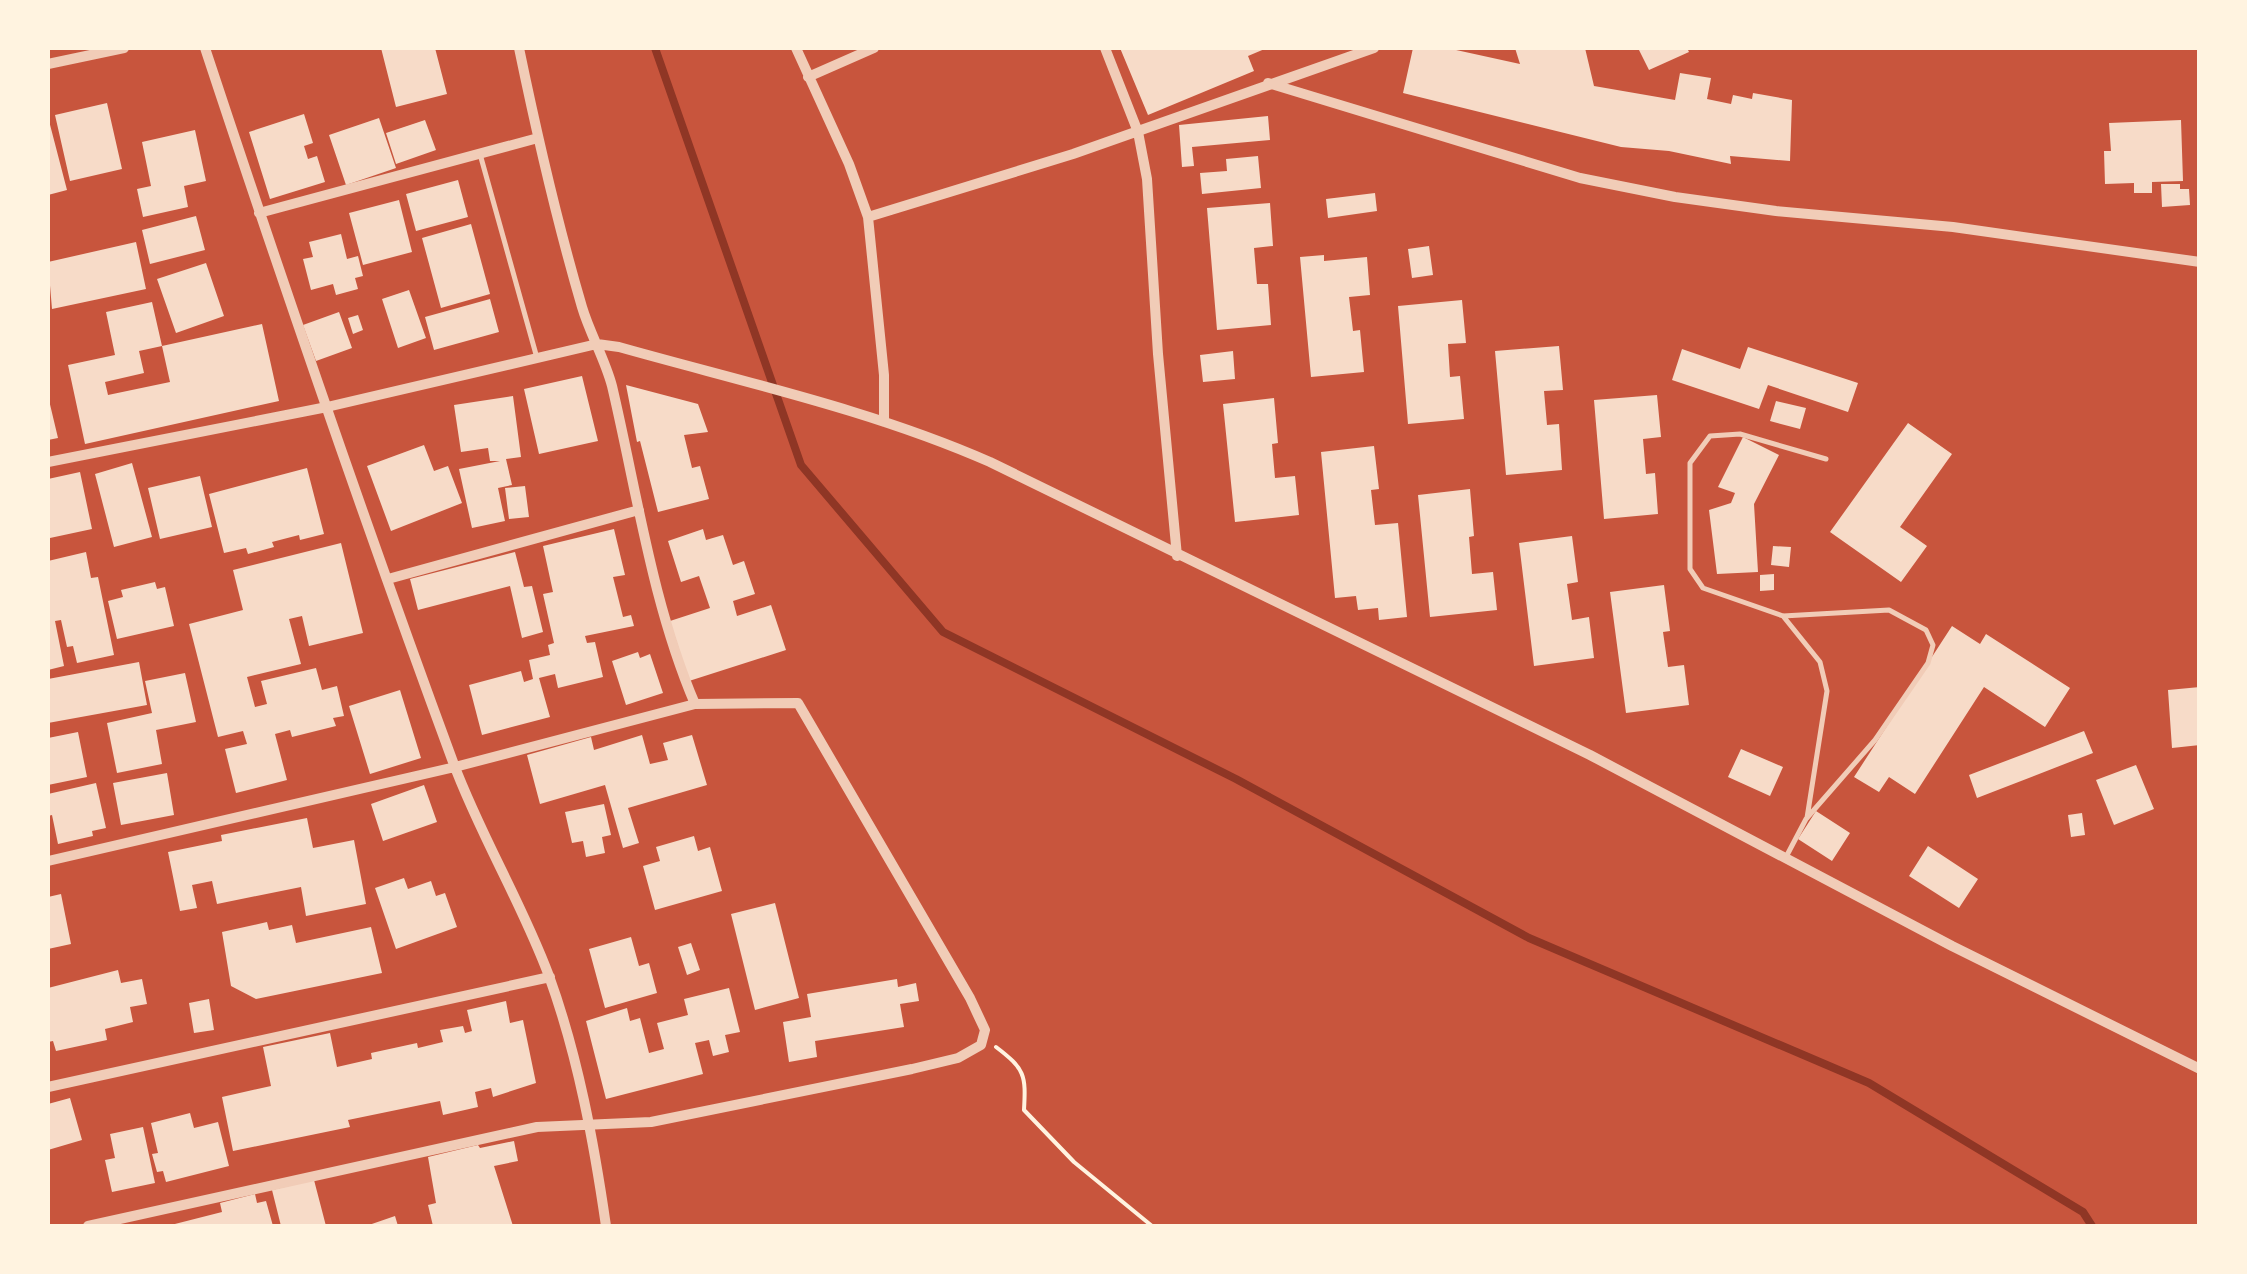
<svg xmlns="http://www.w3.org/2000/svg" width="2247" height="1274" font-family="'DM Sans',sans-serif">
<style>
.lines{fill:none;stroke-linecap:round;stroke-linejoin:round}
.stream{stroke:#8f3625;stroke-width:8}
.building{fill:#f7dbc8}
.path{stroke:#fff3e0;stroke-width:4}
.service{stroke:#f1ccb7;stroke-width:5}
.minor{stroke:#f1ccb7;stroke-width:10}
</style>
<rect width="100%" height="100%" fill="#c8553d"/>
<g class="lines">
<path class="stream" d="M655 48 801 465 943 632 1236 779 1529 938 1869 1083 2083 1212 2092 1226"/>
</g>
<path class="building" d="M381 48H435L447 94 396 107Z
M1120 48H1267L1248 56 1254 71 1148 115Z
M1413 48H1447L1520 64 1515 48H1585L1594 86 1675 100 1680 73 1711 78 1707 99 1731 104 1733 95 1752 99 1753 93 1792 100 1790 161 1730 156 1731 164 1669 151 1621 147 1403 93Z
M1638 48H1687L1689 52 1649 70Z
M107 103 122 169 70 181 55 115Z
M304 114 313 143 304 146 308 159 317 156 325 182 270 199 249 132Z
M1268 116 1270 140 1192 147 1194 166 1182 167 1179 125Z
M48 117 67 190 48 195Z
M379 118 396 168 346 185 329 135Z
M425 120 436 150 396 164 386 133Z
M2181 120 2183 181 2152 182V193H2134V183L2105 184 2104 151H2111L2109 123Z
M195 130 206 181 184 186 188 207 143 217 137 189 151 186 142 142Z
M1258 156 1261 188 1202 194 1200 173 1227 171 1226 159Z
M458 180 468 217 416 231 406 194Z
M2161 184H2180V189H2189L2190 205 2162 207Z
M1375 193 1377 211 1328 218 1326 199Z
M399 200 412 252 363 265 349 213Z
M1270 203 1273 246 1254 248 1257 284H1268L1271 325 1217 330 1207 208Z
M196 216 205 250 150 264 142 230Z
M471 224 490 294 441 308 422 238Z
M341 234 347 259 358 256 363 276 355 278 358 289 336 295 333 284 311 290 303 259 313 257 309 242Z
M136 242 146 289 52 309 48 262Z
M1429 246 1433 275 1412 278 1408 249Z
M1324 255V261L1367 257 1370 295 1349 297 1353 331 1360 330 1364 372 1311 377 1300 257Z
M206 263 224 316 176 333 157 279Z
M409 290 426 338 398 348 382 299Z
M490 299 499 332 434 350 425 317Z
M1462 300 1466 343 1448 344 1450 377 1460 376 1464 419 1408 424 1398 306Z
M152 302 162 346 139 351 144 373 105 382 108 395 170 382 162 346 262 324 279 401 85 444 68 365 115 355 106 312Z
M339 312 352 348 316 361 303 325Z
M358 315 363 330 353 334 348 318Z
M1559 346 1563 390 1544 391 1547 425 1559 424 1562 470 1506 475 1495 351Z
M1748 347 1858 383 1848 412 1768 385 1759 409 1672 380 1682 349 1740 369Z
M1233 351 1235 379 1203 382 1200 355Z
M582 376 598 441 539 454 524 389Z
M626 385 698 404 708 432 684 435 692 468 700 466 709 499 658 512 640 441 637 442Z
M1657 395 1661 437 1643 439 1646 474 1655 473 1658 514 1604 519 1594 400Z
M48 396 58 438 48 440Z
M513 396 521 457 506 459 512 485 498 488 505 521 472 528 459 469 500 461H490L488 448 461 452 454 405Z
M1274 398 1278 443 1272 444 1275 478 1295 476 1299 515 1235 522 1223 404Z
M1776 401 1806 408 1800 429 1770 421Z
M1908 423 1952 454 1900 527 1927 546 1901 582 1830 532Z
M1743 437 1779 455 1754 504 1758 572 1717 574 1709 510 1731 503 1735 493 1718 487Z
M424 445 434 471 448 466 462 503 391 531 367 466Z
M1374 446 1379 489 1371 490 1375 525 1398 523 1407 617 1379 620 1378 608 1358 610 1356 596 1335 598 1321 452Z
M132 463 152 537 114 547 95 474Z
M307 468 324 534 300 540 299 535 272 542 274 547 248 554 246 548 224 553 209 494Z
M80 472 92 529 50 538 48 479Z
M200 476 212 527 160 539 148 488Z
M525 486 529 517 509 519 505 488Z
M1470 489 1474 536 1469 537 1472 574 1493 572 1497 610 1430 617 1418 495Z
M614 529 625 575 613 577 623 617 631 615 634 626 585 636 587 643 595 642 603 677 558 688 555 674 539 678 550 717 482 735 469 685 521 671 524 682 533 679 529 660 550 655 548 645 554 643 543 594 553 592 543 546Z
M703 529 706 540 723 535 733 565 744 561 755 594 733 601 737 616 771 605 786 650 689 681 670 621 710 608 699 576 681 582 668 541Z
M1572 536 1578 582 1567 584 1572 620 1589 617 1594 658 1534 666 1519 543Z
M341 543 363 633 309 646 302 616 289 619 301 664 247 677 255 707 267 704 261 681 316 668 322 690 337 686 344 716 333 718 336 726 292 737 290 730 275 734 287 780 236 793 225 749 247 744 243 731 218 737 189 624 243 610 233 570Z
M1773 546 1791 547 1789 567 1771 565Z
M86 552 91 578 98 577 114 655 77 663 73 646 67 647 61 620 55 621 64 666 48 670V561Z
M515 552 524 587 532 586 543 632 522 638 510 586 418 610 410 579Z
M1774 574V590L1760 591V575Z
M155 582 157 589 165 587 174 626 117 639 108 601 123 597 121 590Z
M1664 585 1670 631 1663 632 1668 667 1684 665 1689 705 1626 713 1610 592Z
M1952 626 1980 644 1986 634 2070 688 2045 727 1984 687 1915 794 1889 777 1879 792 1854 777Z
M638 652 640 658 650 654 663 693 626 705 612 661Z
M139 662 147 705 48 723V679Z
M185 673 196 722 156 730 162 764 117 773 107 723 152 713 145 681Z
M2200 687V745L2172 748 2168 690Z
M400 690 421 758 370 774 349 706Z
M2084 731 2093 753 1977 798 1969 775Z
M78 732 87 777 48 785V738Z
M642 735 650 764 668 760 663 743 692 735 707 785 628 808 639 843 623 848 605 785 540 804 527 755 591 737 594 750Z
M1741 749 1783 767 1770 796 1728 777Z
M2136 765 2154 809 2114 825 2096 780Z
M167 773 174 815 121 825 113 783Z
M96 783 106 828 92 831 93 836 58 844 52 815 48 816V794Z
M424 785 437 822 383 841 371 804Z
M604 804 611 835 602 837 605 853 586 857 583 841 572 843 565 812Z
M1816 811 1850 833 1832 861 1798 839Z
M2082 813 2085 835 2071 837 2068 815Z
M307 818 313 848 354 840 366 904 306 916 301 887 217 904 212 881 192 885 197 908 180 911 168 852 222 841 221 835Z
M694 836 698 851 710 847 722 891 655 910 643 866 660 861 656 847Z
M1928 846 1978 879 1959 908 1909 876Z
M404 878 408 889 431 881 436 896 445 893 457 927 396 949 375 888Z
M61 894 71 944 48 949V897Z
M775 903 799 998 755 1010 731 914Z
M267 922 269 930 292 925 296 943 371 927 382 973 256 999 231 986 222 932Z
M631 937 639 966 649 963 657 993 605 1008 589 949Z
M691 943 700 970 687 975 678 947Z
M118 970 121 983 142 979 147 1004 130 1007 133 1022 105 1029 107 1040 56 1051 53 1041 48 1042V988Z
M897 979 898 987 916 983 919 1001 900 1004 904 1027 815 1041 817 1057 789 1062 783 1022 811 1017 807 994Z
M729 988 740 1032 725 1035 729 1052 713 1056 709 1040 695 1043 703 1074 606 1099 586 1021 627 1008 630 1021 640 1018 649 1053 664 1049 657 1023 688 1015 684 999Z
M209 999 214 1030 194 1033 189 1003Z
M506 1001 510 1023 523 1020 536 1083 493 1097 491 1088 475 1092 478 1107 443 1115 440 1101 348 1120 350 1127 233 1151 222 1097 271 1086 263 1047 330 1033 337 1067 372 1059 371 1053 417 1043 418 1048 443 1042 440 1030 463 1026 465 1033 472 1031 467 1010Z
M70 1098 82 1140 48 1150V1104Z
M190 1113 194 1128 218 1122 229 1166 166 1182 163 1171 157 1172 152 1154 158 1153 151 1123Z
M143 1127 155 1183 112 1192 105 1160 115 1158 110 1134Z
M514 1141 518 1161 494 1166 513 1226H433L428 1205 436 1203 428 1157 478 1145 480 1148Z
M314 1180 326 1226H281L272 1190Z
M255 1194 257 1203 266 1201 273 1226H167L222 1212 220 1203Z
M395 1216 398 1226H366Z"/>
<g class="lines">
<path class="path" d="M996 1047C1025 1069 1026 1075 1024 1110L1074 1162 1152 1226"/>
<path class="service" d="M480 154 537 358
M1783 616 1820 662 1827 691 1807 818
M1786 857 1806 819 1875 740 1928 663 1933 645 1926 630 1889 610 1783 616 1703 588 1690 569V463L1710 436 1740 434 1826 459"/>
<path class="minor" d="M205 48C284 287 366 526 453 762 480 835 522 903 549 976 578 1056 594 1143 606 1226
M519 48C537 135 557 222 582 307 590 334 605 359 612 386 637 492 652 603 695 704
M796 48 849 164 868 217 884 375V422
M1105 48 1138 132 1147 179 1158 354 1177 556
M48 64 124 48
M808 77 874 48
M1268 83 1580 178 1675 197 1776 211 1953 227 2200 262
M259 213 538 138
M868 217 1073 154 1374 48
M48 462 327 407 597 344 619 347C743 382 872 410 990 462L1590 755 1952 946 2200 1069
M388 579 639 510
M48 861 455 767 695 704 798 703 970 998 985 1030 981 1045 958 1058 912 1069 651 1122 537 1127 88 1226
M48 1087 550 977"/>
</g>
<rect width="2247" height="1274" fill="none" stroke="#fff3e0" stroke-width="100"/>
</svg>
